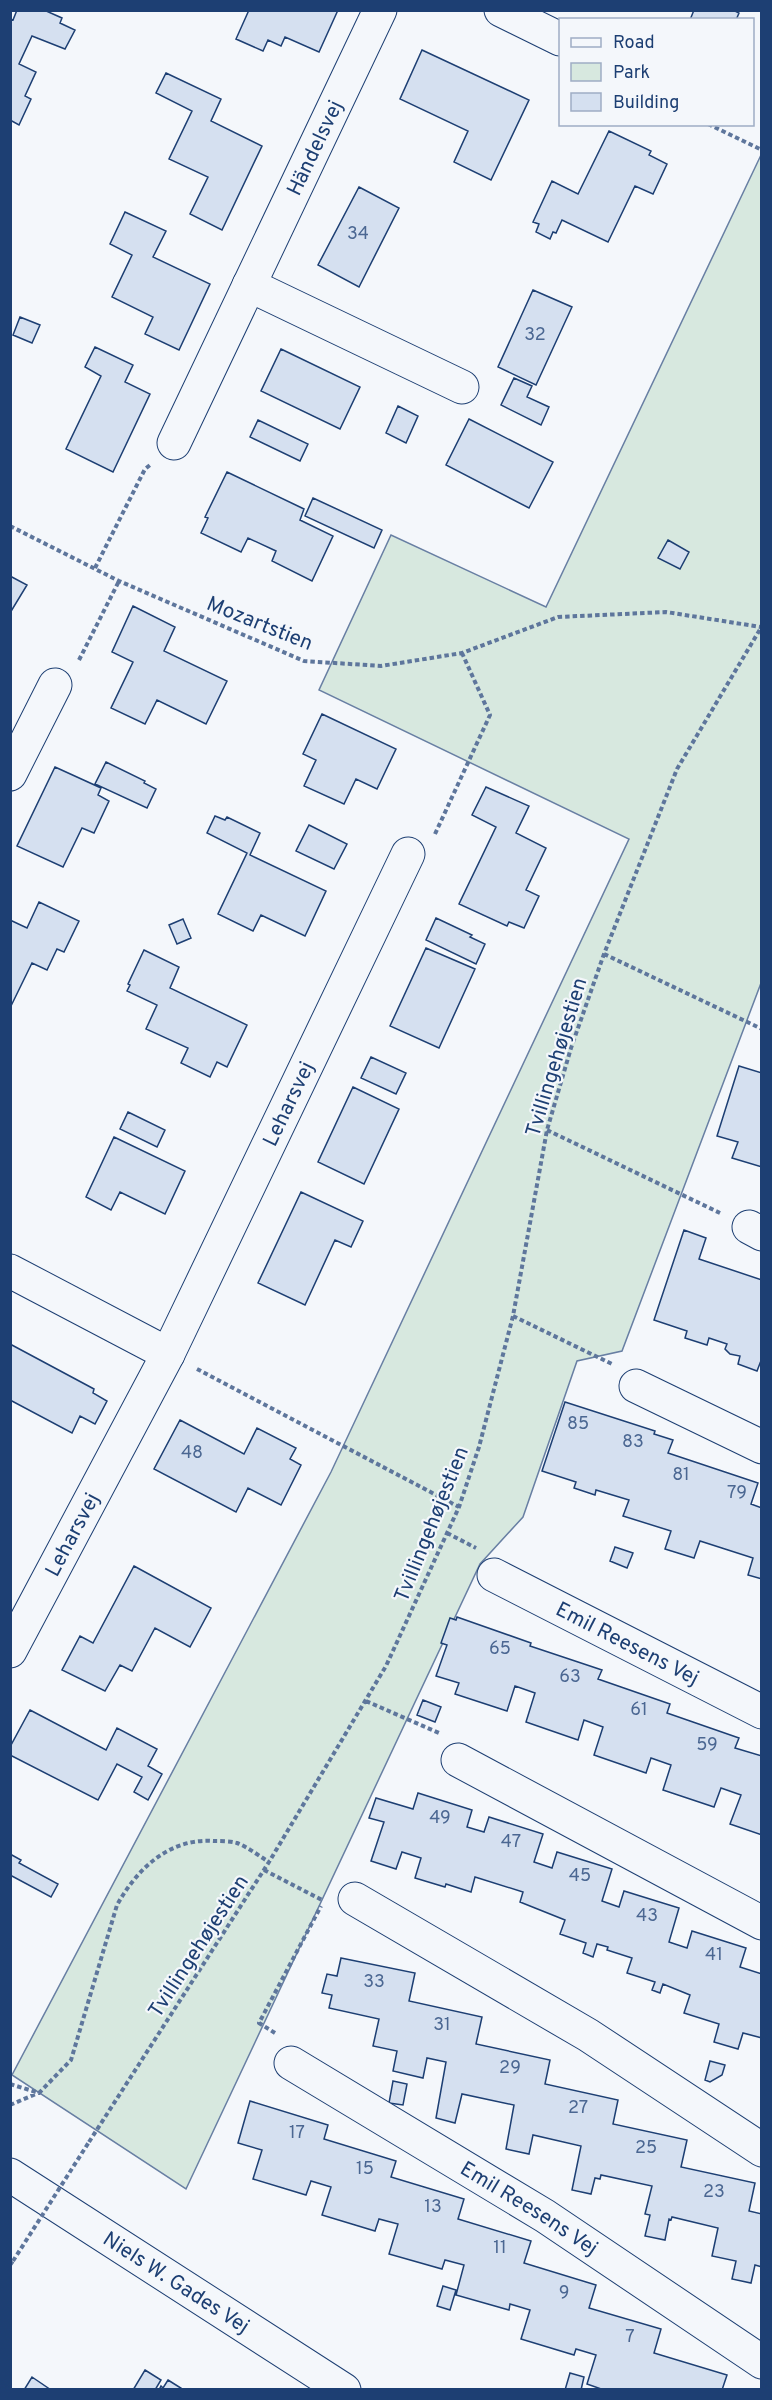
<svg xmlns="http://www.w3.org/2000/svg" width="772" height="2400" font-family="Overpass,sans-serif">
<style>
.green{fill:#d7e8df;stroke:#687fa3;stroke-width:1.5}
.building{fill:#d5e0f0;stroke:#1d3f73;stroke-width:1.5}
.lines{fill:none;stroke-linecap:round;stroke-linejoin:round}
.minor-casing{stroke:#1d3f73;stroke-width:35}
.path{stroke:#5e769c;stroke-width:4;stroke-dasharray:4.5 3;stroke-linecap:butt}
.minor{stroke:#f4f7fb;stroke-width:33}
.path-bridge{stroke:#5e769c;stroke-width:4;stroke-dasharray:4.5 3;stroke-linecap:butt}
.labels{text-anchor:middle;stroke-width:4.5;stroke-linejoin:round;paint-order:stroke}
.number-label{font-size:18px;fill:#4b6792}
.street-label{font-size:21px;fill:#1d3f73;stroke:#f4f7fb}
</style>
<rect width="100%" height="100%" fill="#f4f7fb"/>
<path class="green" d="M761 155V983L622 1351 577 1361 523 1517 480 1564 186 2189 12 2075 331 1472 629 839 319 690 391 535 546 607Z"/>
<path class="building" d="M17 10H44L62 18 60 23 75 30 65 49 32 36 19 64 36 72 25 96 31 99 19 125 10 120V19L13 20Z
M249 10H338L319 52 285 37 281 46 268 40 263 51 236 39Z
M694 10H733L739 13 736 20H690Z
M422 50 529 100 491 180 454 162 468 131 400 99Z
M166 73 221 99 211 121 262 146 222 230 190 214 208 177 169 159 192 111 156 93Z
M609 131 651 151 649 155 667 164 653 194 635 186 608 242 562 220 556 233 553 232 550 239 536 232 539 224 533 222 552 181 578 194Z
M359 187 399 208 359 287 318 265Z
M125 212 166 231 153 257 210 284 179 350 145 334 153 317 112 297 132 255 110 244Z
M533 290 572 307 536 385 498 367Z
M20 317 40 325 32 343 13 335Z
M95 347 133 365 125 382 150 394 113 472 66 449 101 376 85 367Z
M281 349 360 387 340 429 261 391Z
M514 378 532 386 527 397 549 407 541 425 501 405Z
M398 406 418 416 406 443 386 433Z
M469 419 553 462 529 508 446 465Z
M258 420 308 444 300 461 250 437Z
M227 472 304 509 300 520 333 536 312 581 272 561 276 551 248 538 241 552 201 533 208 518 205 517Z
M313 498 382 530 374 548 305 516Z
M668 540 689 552 680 569 658 558Z
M10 576 27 585 10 613Z
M133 606 175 627 164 651 227 681 206 724 157 700 145 724 111 708 133 662 112 652Z
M322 714 396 749 377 789 356 779 344 804 304 786 316 760 303 754Z
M106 762 145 781 144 783 156 789 147 808 95 784Z
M55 767 101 788 98 795 109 801 94 833 82 828 63 867 17 846Z
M486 787 529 806 516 833 546 848 526 890 539 896 524 928 509 922 507 926 459 904 496 827 472 815Z
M215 816 225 820 227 817 260 833 250 855 326 891 305 936 261 915 253 931 218 914 247 853 207 833Z
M309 825 347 844 334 869 296 851Z
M39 902 79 921 64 952 57 949 47 970 32 963 10 1008V920L27 928Z
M436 918 472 935 470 937 485 944 476 964 426 940Z
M183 919 191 938 177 944 169 925Z
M426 948 475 969 439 1048 390 1026Z
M144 950 179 967 170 988 247 1025 227 1067 217 1062 210 1077 181 1063 188 1048 146 1029 157 1005 127 991 130 985 128 984Z
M371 1057 406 1073 396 1094 361 1078Z
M739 1066 762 1073V1167L732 1158 738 1142 717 1136Z
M353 1087 399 1109 364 1184 318 1162Z
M128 1112 165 1130 157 1147 120 1129Z
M114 1137 185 1171 165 1214 120 1192 111 1210 86 1197Z
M301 1192 363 1221 351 1247 335 1240 305 1305 258 1283Z
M684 1230 706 1238 699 1259 762 1280V1358L757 1371 738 1364 740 1356 730 1354 725 1349 727 1344 709 1338 707 1345 685 1338 687 1331 654 1320Z
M10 1344 94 1389 93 1393 107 1401 95 1424 80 1416 72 1433 10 1400Z
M565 1402 655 1431 654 1434 673 1440 668 1453 758 1483 751 1504 762 1508V1579L748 1575 753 1558 700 1541 694 1558 665 1549 671 1531 623 1516 629 1500 596 1490 595 1495 574 1488 576 1482 542 1471Z
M180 1420 244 1454 257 1428 296 1448 290 1459 301 1465 281 1505 248 1488 236 1512 154 1469Z
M615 1547 633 1553 627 1568 610 1561Z
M134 1566 211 1608 190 1647 155 1628 132 1671 120 1665 105 1691 62 1670 80 1636 93 1643Z
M457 1617 531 1643 530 1646 602 1670 598 1679 670 1704 667 1713 739 1738 735 1748 762 1756V1835L730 1824 741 1795 721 1788 714 1807 663 1790 671 1765 651 1758 646 1773 594 1755 603 1727 584 1720 578 1740 526 1722 535 1693 515 1686 507 1711 455 1694 459 1683 436 1676 447 1645 441 1643 450 1618 456 1620Z
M423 1700 441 1707 435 1722 417 1715Z
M30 1710 106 1750 117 1728 157 1749 148 1766 162 1774 148 1800 134 1792 142 1777 117 1764 98 1800 10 1755V1747Z
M418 1793 472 1810 467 1827 484 1832 489 1817 543 1834 534 1862 552 1868 557 1852 612 1869 602 1901 619 1907 624 1891 679 1908 669 1942 687 1948 692 1931 746 1948 740 1967 762 1974V2038L743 2033 738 2049 714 2042 719 2024 684 2013 690 1995 663 1984 660 1993 652 1990 655 1982 627 1973 632 1958 607 1950 608 1947 597 1944 593 1957 583 1953 586 1943 560 1934 565 1920 520 1902 523 1892 475 1877 471 1892 446 1884 445 1887 415 1878 421 1858 402 1852 396 1869 371 1861 384 1822 369 1818 376 1798 413 1809Z
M10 1854 21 1860 19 1863 58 1884 51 1897 10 1875Z
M341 1958 415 1973 409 2001 482 2017 476 2044 550 2060 545 2084 618 2100 613 2124 687 2140 681 2167 755 2183 749 2211 762 2214V2267L755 2265 751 2283 732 2279 736 2261 712 2256 718 2228 672 2217 671 2220 669 2219 665 2240 645 2236 650 2215 645 2214 652 2186 601 2175 600 2179 595 2178 591 2194 572 2190 581 2146 533 2135 529 2154 506 2149 514 2105 462 2094 455 2123 436 2118 446 2062 427 2058 423 2078 393 2071 397 2051 373 2046 379 2019 329 2008 332 1995 322 1993 327 1974 337 1976Z
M710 2061 725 2065 722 2075 710 2082 705 2080Z
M393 2081 407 2084 403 2105 389 2103Z
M250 2101 328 2125 324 2139 396 2161 391 2177 464 2199 458 2219 531 2241 524 2263 596 2285 589 2308 661 2329 654 2353 727 2375 722 2390H604L587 2384 596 2355 576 2349 574 2355 521 2339 530 2310 510 2304 509 2310 456 2295 464 2265 445 2260 442 2269 389 2254 398 2224 379 2219 375 2231 322 2215 331 2187 311 2181 306 2195 253 2179 262 2150 238 2143Z
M443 2286 456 2290 450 2310 437 2306Z
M145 2370 161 2380 155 2390H133Z
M570 2373 584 2377 581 2390H565Z
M32 2377 51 2390H24Z
M168 2380 184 2390H159L161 2386 163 2388Z"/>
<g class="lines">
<g class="minor-casing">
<g id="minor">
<path d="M501 10 560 39"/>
<path d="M249 285 462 387"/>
<path id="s1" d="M174 443 380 10"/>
<path d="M10 774 55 685"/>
<path d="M749 1227 762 1234"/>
<path d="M10 1271 168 1354"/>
<path d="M636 1386 762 1447"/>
<path id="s2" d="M494 1575 762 1712"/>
<path id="s3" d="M10 1651 168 1354 408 854"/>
<path d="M458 1760 762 1923"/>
<path d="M355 1899 588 2035 762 2150"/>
<path id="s4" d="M291 2063 545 2216 762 2362"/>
<path id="s5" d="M10 2175 344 2390"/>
</g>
</g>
<path class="path" d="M708 124 762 150
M10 526 119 581 304 661 381 666 462 653 558 617 666 612 761 627
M95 568 145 469 150 465
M79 660 119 581
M435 834 490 715 462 653
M604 954 762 1029
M547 1130 720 1213
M513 1316 612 1364
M197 1369 459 1507
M447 1533 476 1548
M366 1701 439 1733
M264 1870 322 1900
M275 2033 259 2023 321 1906
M10 2084 39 2093 71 2060 117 1905C137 1869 169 1838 213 1841 220 1841 230 1841 237 1843 248 1847 259 1856 269 1862
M10 2105 38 2093
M89 2142 269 1862 386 1666 459 1507 479 1447 513 1316 547 1130 571 1048 604 954 677 769 762 626
M10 2265 13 2261"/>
<use href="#minor" class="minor"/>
<path class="path-bridge" d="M13 2261 89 2142"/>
</g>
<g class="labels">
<g class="number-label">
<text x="358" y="239">34</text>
<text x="535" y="340">32</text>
<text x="578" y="1429">85</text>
<text x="633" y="1447">83</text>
<text x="192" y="1458">48</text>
<text x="681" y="1480">81</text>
<text x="737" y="1498">79</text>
<text x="500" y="1654">65</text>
<text x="570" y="1682">63</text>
<text x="639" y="1715">61</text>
<text x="707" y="1750">59</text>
<text x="440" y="1823">49</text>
<text x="511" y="1847">47</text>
<text x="580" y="1881">45</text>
<text x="647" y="1921">43</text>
<text x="714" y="1960">41</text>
<text x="374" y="1987">33</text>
<text x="442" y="2030">31</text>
<text x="510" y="2073">29</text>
<text x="578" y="2113">27</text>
<text x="297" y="2138">17</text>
<text x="646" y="2153">25</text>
<text x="365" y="2174">15</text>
<text x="714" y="2197">23</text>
<text x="433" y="2212">13</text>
<text x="500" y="2253">11</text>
<text x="564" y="2298">9</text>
<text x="630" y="2342">7</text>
</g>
<g class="street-label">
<text dy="7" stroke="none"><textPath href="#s1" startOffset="327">Händelsvej</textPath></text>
<text transform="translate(260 623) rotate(22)" y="7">Mozartstien</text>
<text transform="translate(556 1057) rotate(-73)" y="7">Tvillingehøjestien</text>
<text dy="7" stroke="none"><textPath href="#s3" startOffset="614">Leharsvej</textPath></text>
<text transform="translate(431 1524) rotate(-68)" y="7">Tvillingehøjestien</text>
<text dy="7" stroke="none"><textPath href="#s3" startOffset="132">Leharsvej</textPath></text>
<text dy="7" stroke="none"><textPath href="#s2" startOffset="150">Emil Reesens Vej</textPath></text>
<text transform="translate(198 1946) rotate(-57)" y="7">Tvillingehøjestien</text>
<text dy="7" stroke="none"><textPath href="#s4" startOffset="279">Emil Reesens Vej</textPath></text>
<text dy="7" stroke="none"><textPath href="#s5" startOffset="198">Niels W. Gades Vej</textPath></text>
</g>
</g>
<rect width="772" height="2400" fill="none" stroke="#1d3f73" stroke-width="24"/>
<rect x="559" y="18" width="195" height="108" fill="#f4f7fb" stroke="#9eadc5" stroke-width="1.5"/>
<rect x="571" y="38" width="30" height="9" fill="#f4f7fb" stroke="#9eadc5" stroke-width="1.5"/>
<text x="613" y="48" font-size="18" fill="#1d3f73">Road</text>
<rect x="571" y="63" width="30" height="18" fill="#d7e8df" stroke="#9eadc5" stroke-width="1.5"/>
<text x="613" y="78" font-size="18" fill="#1d3f73">Park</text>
<rect x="571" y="93" width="30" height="18" fill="#d5e0f0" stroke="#9eadc5" stroke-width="1.5"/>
<text x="613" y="108" font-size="18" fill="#1d3f73">Building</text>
</svg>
